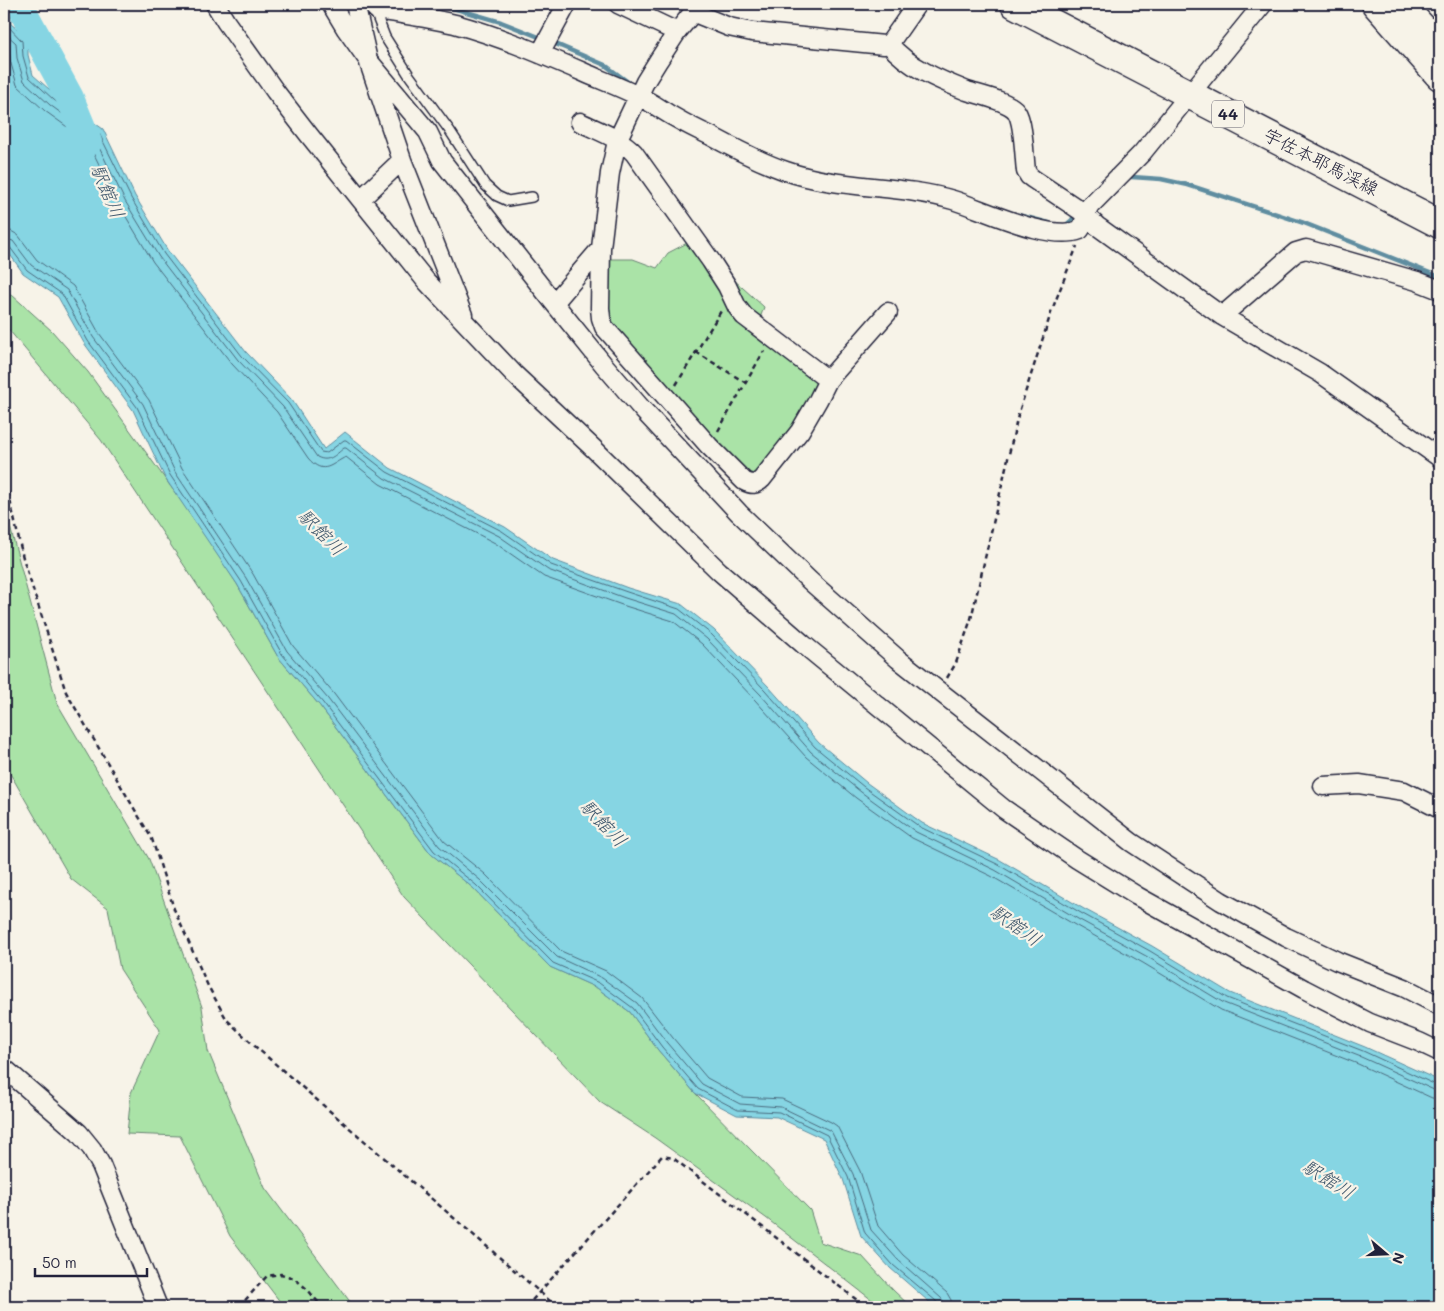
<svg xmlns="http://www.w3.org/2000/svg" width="1444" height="1311" font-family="Mali,'Klee One',sans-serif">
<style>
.green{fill:#aae3a7;stroke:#668271}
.water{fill:#86d5e3;stroke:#5e8da0}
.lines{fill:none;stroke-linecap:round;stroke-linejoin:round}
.shore{stroke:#4a6a7e;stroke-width:1}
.stream{stroke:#5e8da0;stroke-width:4.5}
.river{stroke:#86d5e3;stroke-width:28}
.lane-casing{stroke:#22223b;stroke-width:12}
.street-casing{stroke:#22223b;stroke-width:21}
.primary-casing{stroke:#22223b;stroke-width:31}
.path{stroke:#22223b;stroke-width:2.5;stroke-dasharray:5 4;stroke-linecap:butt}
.lane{stroke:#f7f3e8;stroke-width:9}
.street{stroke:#f7f3e8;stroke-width:18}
.primary{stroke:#f7f3e8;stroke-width:28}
.labels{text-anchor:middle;stroke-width:4.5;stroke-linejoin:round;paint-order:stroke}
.shield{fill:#f7f3e8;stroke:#62616f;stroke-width:1}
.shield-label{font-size:16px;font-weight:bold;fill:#22223b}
.street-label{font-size:18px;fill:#22223b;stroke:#f7f3e8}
.water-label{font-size:19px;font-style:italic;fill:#40586d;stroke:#f7f3e8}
</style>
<rect width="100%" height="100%" fill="#f7f3e8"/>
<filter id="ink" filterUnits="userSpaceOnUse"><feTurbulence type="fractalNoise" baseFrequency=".02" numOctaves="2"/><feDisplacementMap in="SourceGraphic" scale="10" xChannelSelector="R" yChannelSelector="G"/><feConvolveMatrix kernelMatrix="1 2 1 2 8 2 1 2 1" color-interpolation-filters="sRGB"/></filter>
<g filter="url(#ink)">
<path class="green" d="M693 240 732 278 764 307 759 321 819 379 820 388 761 475 749 478 610 328 605 259H633L657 268 668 253Z
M12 295 52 331 88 372 197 523 237 584 278 657 320 706 431 854 473 888 550 967 597 988 630 1012 658 1050 695 1093 810 1210 820 1242 862 1256 893 1290 911 1307H881L766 1218 655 1138 600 1102 404 897 101 440 4 324V296Z
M4 504 57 703 149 859 202 1007 208 1051 265 1188 354 1307H284L230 1236 180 1136 127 1134 131 1093 160 1030 120 969 108 908 71 879 4 763Z"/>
<path class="water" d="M4 4H12L10 10 11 24 28 38V55L33 75 57 96 103 129 135 196 168 251 246 352 292 400 324 449 345 432 390 468 505 527 553 560 628 588 681 604 714 630 769 687 819 743 867 783 922 823 1000 860 1084 909 1152 946 1230 993 1365 1047 1440 1081V1307H935L890 1268 861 1236 843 1179 824 1139 777 1117 737 1115 695 1093 658 1050 630 1012 597 988 550 967 473 888 431 854 320 706 278 657 237 584 165 478 133 410 84 343 58 297 23 273 4 246Z"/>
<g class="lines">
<path class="shore" d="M6 4 5 10 7 25 22 41 23 56 29 77 54 100 99 133 131 198 164 254 242 356 288 403 321 452 327 453 344 440H346L387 472 502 531 551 565 627 592 679 609 711 634 765 690 815 747 864 787 920 827 997 864 1081 913 1150 951 1227 998 1363 1051 1436 1085H1440
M4 32 16 43 17 58 24 81 50 105 94 137 125 201 159 257 238 360 283 407 317 457C329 463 335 455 344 448H346L384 478 499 536 548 570 625 598 676 614 707 639 761 695 811 752 861 792 916 832 995 870 1078 919 1146 956 1224 1003 1361 1057 1434 1090 1440 1091
M4 42 9 47 10 60 17 85 45 111 88 142 119 205 153 262 232 364 277 412 308 458C324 477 332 463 346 457L380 484 495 543 544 577 622 605 673 621 702 644 755 700 806 757 856 798 912 838 991 876 1075 925 1143 963 1221 1010 1358 1064 1432 1098 1440 1099
M4 230 11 231 18 235 37 260 73 286 99 333 149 400 182 468 253 574 293 646 334 694 444 841 485 874 561 951 606 971 642 998 673 1038 707 1078 742 1097 782 1099 831 1122 837 1126 860 1171 878 1226 903 1255 947 1293 951 1300 952 1307
M4 238 13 241 31 265 67 290 93 337 143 404 175 472 246 578 287 651 328 699 439 846 480 880 557 957 602 978 637 1003 667 1043 702 1084 740 1104 781 1107 831 1131 853 1174 871 1230 898 1260 941 1298 944 1302V1307
M4 244 9 246 27 270 62 294 88 341 137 407 170 475 241 581 282 654 323 703 434 851 476 885 553 963 599 983 633 1008 662 1047 698 1089 738 1110 779 1112 827 1135 848 1177 865 1233 893 1265 936 1301 938 1307"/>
<path class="stream" d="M439 4 501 22 544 39
M551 42 605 65 628 82
M1125 177H1132L1161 179 1188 185 1304 223 1440 277
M1018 215 1049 223
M1066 225 1072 220 1076 212"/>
<path class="river" d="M22 4 25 15 70 98 88 142"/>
<g class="lane-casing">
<path id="lane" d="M374 9 385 37 409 75 450 131 485 185 497 196 508 201 532 197"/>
</g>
<g class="street-casing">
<path id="street" d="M215 4 226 22 275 91 309 135 426 281 514 374 593 448 719 571 803 644 1004 809 1077 859 1137 896 1304 989 1370 1023 1419 1042 1440 1052
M331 4 346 29 368 60 402 160 463 315
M355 4 368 60 428 132 442 161 554 303 604 365 642 409 739 513 810 581 898 659 1131 842 1221 901 1286 937 1337 961 1405 988 1440 1006
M371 4 377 10C403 14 430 18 455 24 499 36 541 54 583 72 601 80 620 87 638 96 651 102 662 110 674 117 686 124 698 130 711 136 735 149 760 162 786 171 840 190 899 184 953 200 985 210 1049 242 1080 230 1085 223 1085 214 1090 206L1142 153 1263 4
M618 4 677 32
M700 4 677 32 658 61 645 82 617 141 610 173 601 248 600 308 601 318 604 327 709 446 744 481C752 485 756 485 762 479L800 431 818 400 828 380 888 312
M692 12 729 27 752 32 884 45 889 44 917 4
M889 44C908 67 939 80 967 91 979 95 1008 101 1016 111 1024 122 1024 156 1026 171L1029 176 1033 179 1081 211 1097 226 1222 316 1320 373 1440 458
M540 54 567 4
M580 122C598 131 620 138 634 153L711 261 727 286 737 307 744 316 828 380
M361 199 402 160
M554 303 601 248
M1222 316 1296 252 1306 249 1417 281 1440 290
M1323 786 1359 784 1404 791 1440 809
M4 1068 79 1133 92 1149 101 1165 158 1307"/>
</g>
<g class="primary-casing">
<path id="primary" d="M1015 4 1440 224
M1376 4 1440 76
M1403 7 1440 47"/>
</g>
<path class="path" d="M696 352 746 383
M676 385 721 311
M718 431 764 351
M4 484 8 491 23 558 66 692 152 839 174 909 208 986 227 1020 258 1049 557 1307
M947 678 956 663 971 619 1018 415 1052 310 1077 246
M239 1307 267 1276 281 1274 294 1278 308 1290 322 1307
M526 1307 662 1156 673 1158 866 1307"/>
<use href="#lane" class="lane"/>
<use href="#street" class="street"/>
<use href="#primary" class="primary"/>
</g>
</g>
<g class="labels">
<rect class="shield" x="1212" y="100.5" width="32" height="27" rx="4"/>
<g class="shield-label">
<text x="1228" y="120">44</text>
</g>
<g class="street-label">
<text transform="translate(1321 162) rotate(27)" y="6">宇佐本耶馬渓線</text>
</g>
<g class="water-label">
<text transform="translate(108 191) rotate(67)" y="7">駅館川</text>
<text transform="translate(322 532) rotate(45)" y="7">駅館川</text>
<text transform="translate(604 823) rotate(46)" y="7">駅館川</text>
<text transform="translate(1016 925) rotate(35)" y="7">駅館川</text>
<text transform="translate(1329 1179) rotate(32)" y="7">駅館川</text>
</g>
</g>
<rect width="1444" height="1311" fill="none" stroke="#f7f3e8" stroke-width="20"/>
<rect x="10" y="10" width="1424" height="1291" fill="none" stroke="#22223b" stroke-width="2" filter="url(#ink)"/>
<g transform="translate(1386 1254) rotate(109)" stroke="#f7f3e8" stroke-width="4" paint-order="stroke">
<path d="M0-4L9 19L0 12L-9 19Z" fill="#22223b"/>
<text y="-8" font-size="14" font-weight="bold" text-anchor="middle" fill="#22223b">N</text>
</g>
<path d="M35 1268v8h112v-8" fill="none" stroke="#22223b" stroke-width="2.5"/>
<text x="42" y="1268" font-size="15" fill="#22223b" stroke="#f7f3e8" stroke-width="4" paint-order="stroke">50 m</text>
</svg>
